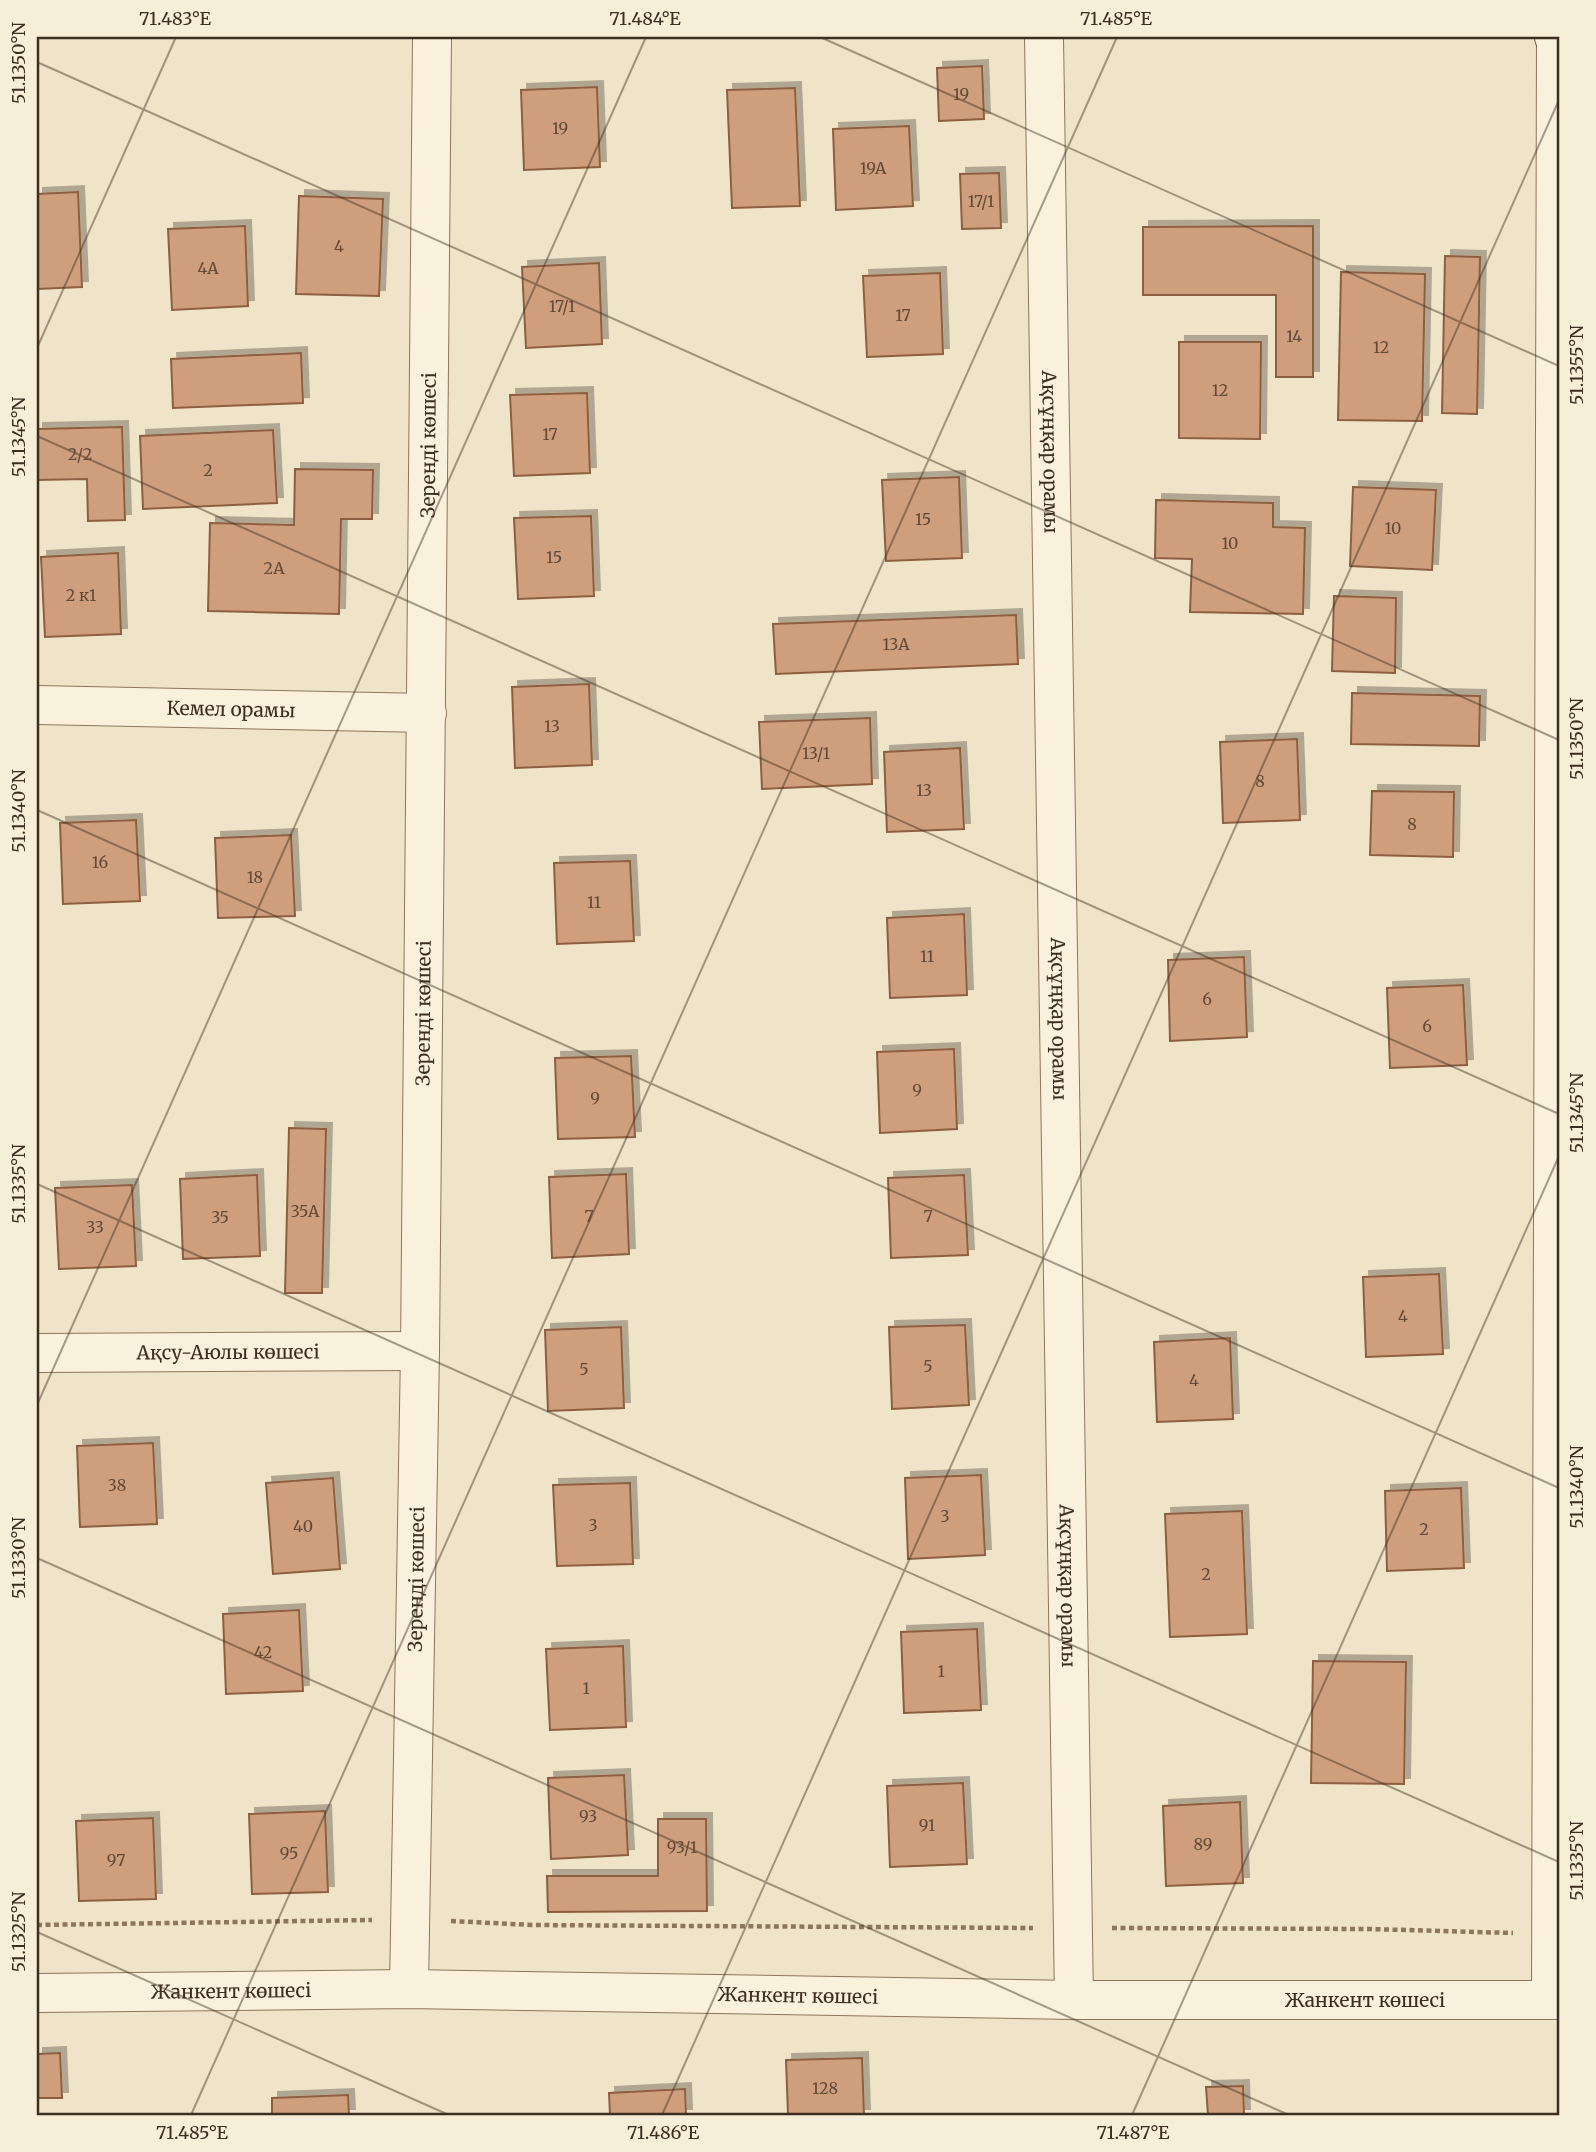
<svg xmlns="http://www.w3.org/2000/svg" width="1596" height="2152" font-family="Merriweather,serif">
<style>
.building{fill:#cf9f7d;stroke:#8d5f41;stroke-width:2;filter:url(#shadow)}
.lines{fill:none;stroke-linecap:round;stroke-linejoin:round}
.street-casing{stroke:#8d765c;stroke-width:40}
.secondary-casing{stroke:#6f573f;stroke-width:40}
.path{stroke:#8d765c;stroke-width:4.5;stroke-dasharray:5 3.5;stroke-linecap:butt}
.street{stroke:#faf1dc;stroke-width:38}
.secondary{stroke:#faf1dc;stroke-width:38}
.ticks{fill:none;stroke:#3d2e20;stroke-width:2;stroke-opacity:0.45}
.labels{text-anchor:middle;stroke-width:6;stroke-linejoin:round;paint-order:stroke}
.number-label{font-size:16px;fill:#624a37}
.street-label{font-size:19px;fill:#3d2e20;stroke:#f7eed8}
.neatline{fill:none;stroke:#3d2e20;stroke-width:2.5}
.ticks-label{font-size:18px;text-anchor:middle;fill:#3d2e20}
</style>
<defs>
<filter id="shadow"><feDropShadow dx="6" dy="-6" stdDeviation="0" flood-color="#0004"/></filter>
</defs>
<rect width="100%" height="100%" fill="#f0e4c8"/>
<path class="building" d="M982 66 984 119 939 121 937 68Z
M597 87 600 167 524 170 521 90Z
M795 88 800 206 732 208 727 90Z
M909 126 913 206 836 210 833 129Z
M999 173 1001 228 962 229 960 174Z
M78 192 82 287 37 289V194Z
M299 196 383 199 379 296 296 294Z
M245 226 248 306 172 310 168 229Z
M1313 226V377H1276V295H1143V227Z
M1445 256 1480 257 1477 414 1442 413Z
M599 263 602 344 526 348 522 267Z
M1341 272 1425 274 1422 421 1338 420Z
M940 273 943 354 867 357 863 276Z
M1179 342H1261L1260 439 1179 438Z
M301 353 303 403 173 408 171 359Z
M587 393 590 473 514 476 510 395Z
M122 427 125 520 88 521 87 479 37 480V429Z
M273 430 277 503 143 509 140 436Z
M295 469 373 470 372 519H341L339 614 208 611 210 523 294 525Z
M959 477 962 558 886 561 882 480Z
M1353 487 1436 490 1432 570 1350 566Z
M1156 500 1273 503V527L1305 528 1303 614 1190 612 1192 559 1155 558Z
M591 516 594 596 518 599 514 518Z
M118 553 121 634 45 637 41 557Z
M1334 596 1396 598 1395 673 1332 671Z
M1016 615 1018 664 776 674 773 624Z
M589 684 592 765 515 768 512 687Z
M1352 693 1480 696 1479 746 1351 744Z
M870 718 872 784 762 789 759 722Z
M1297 739 1300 820 1223 823 1220 742Z
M960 748 964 829 887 832 884 752Z
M1372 791 1454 792 1453 857 1370 855Z
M136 820 140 901 63 904 60 823Z
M291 835 295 916 218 918 215 838Z
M630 861 634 941 557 944 554 863Z
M964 914 967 995 890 998 887 918Z
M1244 957 1247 1037 1170 1041 1168 960Z
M1463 985 1467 1065 1390 1068 1387 988Z
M954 1049 957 1129 880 1133 877 1052Z
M631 1056 635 1137 558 1139 555 1058Z
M289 1128 326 1129 322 1293H285Z
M626 1174 629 1254 552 1258 549 1177Z
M257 1175 260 1256 183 1259 180 1179Z
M964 1175 968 1255 891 1258 888 1178Z
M132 1185 136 1266 59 1269 55 1188Z
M1439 1274 1443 1354 1366 1357 1363 1277Z
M965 1325 969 1405 892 1409 889 1327Z
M621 1327 624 1408 548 1411 545 1330Z
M1230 1338 1233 1419 1157 1422 1154 1342Z
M153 1443 157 1524 80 1527 77 1446Z
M981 1475 985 1555 908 1559 905 1478Z
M333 1478 340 1569 273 1574 266 1483Z
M630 1483 633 1564 557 1566 553 1485Z
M1461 1488 1464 1568 1387 1571 1385 1491Z
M1242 1511 1247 1634 1170 1637 1165 1514Z
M299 1610 303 1691 226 1694 223 1614Z
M977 1629 981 1710 904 1713 901 1632Z
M623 1646 626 1727 550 1730 546 1649Z
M1313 1661 1406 1662 1404 1784 1311 1783Z
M624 1775 628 1855 551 1859 548 1778Z
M963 1783 967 1864 890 1867 887 1786Z
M1240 1802 1243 1883 1166 1886 1163 1806Z
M325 1811 328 1892 252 1894 249 1814Z
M153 1818 156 1899 79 1901 76 1821Z
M658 1819H706L707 1911 548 1912 547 1876H658Z
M60 2053 62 2098H37V2054Z
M862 2058 864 2115H788L786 2060Z
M1243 2086 1244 2115H1208L1206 2087Z
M685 2089 686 2115H610L609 2093Z
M348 2095 349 2115H272V2098Z"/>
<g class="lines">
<g class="street-casing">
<g id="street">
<path id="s1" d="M1044 37 1074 2000"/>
<path id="s2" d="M37 705 427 713"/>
<path id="s3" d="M37 1353 420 1351"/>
<path id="s4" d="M409 1989 420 1351 432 37"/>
<path id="s5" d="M37 1993 409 1989 1074 2000H1559"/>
<path d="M1551 2000 1556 37"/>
</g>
</g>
<g class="secondary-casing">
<path id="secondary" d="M1554 37H1559"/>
</g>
<path class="path" d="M451 1921 532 1925 1033 1928
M37 1925 372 1920
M1112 1928 1370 1929 1513 1933"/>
<use href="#street" class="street"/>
<use href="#secondary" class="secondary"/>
</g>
<path class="ticks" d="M820 37 1559 366M37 62 1559 740M37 348 176 37M37 436 1559 1114M37 810 1559 1488M37 1184 1559 1862M37 1405 646 37M37 1558 1289 2115M37 1932 449 2115M191 2115 1117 37M662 2115 1559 100M1132 2115 1559 1156"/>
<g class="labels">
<g class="number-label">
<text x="961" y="100">19</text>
<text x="560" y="134">19</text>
<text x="873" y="174">19А</text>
<text x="981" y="207">17/1</text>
<text x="339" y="252">4</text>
<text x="208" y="274">4А</text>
<text x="562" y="312">17/1</text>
<text x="903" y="321">17</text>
<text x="1294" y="342">14</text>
<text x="1381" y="353">12</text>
<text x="1220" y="396">12</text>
<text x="550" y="440">17</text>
<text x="80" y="460">2/2</text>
<text x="208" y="476">2</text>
<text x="923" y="525">15</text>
<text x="1393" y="534">10</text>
<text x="1230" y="549">10</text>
<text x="554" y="563">15</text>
<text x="274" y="574">2А</text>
<text x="81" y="601">2 к1</text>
<text x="896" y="650">13А</text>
<text x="552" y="732">13</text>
<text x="816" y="759">13/1</text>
<text x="1260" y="787">8</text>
<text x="924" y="796">13</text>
<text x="1412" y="830">8</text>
<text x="100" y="868">16</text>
<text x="255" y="883">18</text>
<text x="594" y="908">11</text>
<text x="927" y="962">11</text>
<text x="1207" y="1005">6</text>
<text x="1427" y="1032">6</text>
<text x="917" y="1096">9</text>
<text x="595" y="1104">9</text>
<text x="305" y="1217">35А</text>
<text x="589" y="1222">7</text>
<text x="928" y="1222">7</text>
<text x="220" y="1223">35</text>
<text x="95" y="1233">33</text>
<text x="1403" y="1322">4</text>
<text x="928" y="1372">5</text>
<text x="584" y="1375">5</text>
<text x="1194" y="1386">4</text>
<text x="117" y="1491">38</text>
<text x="945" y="1522">3</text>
<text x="593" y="1531">3</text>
<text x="303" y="1532">40</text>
<text x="1424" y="1535">2</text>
<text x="1206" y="1580">2</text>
<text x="263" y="1658">42</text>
<text x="941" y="1677">1</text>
<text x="586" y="1694">1</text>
<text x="588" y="1822">93</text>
<text x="927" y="1831">91</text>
<text x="1203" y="1850">89</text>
<text x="682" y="1853">93/1</text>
<text x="289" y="1859">95</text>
<text x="116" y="1866">97</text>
<text x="825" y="2094">128</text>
</g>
<g class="street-label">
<text dy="7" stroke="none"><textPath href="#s4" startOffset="1544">Зеренді көшесі</textPath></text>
<text dy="7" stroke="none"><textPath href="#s1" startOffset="415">Ақсұңқар орамы</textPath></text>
<text dy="7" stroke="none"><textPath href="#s2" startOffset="194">Кемел орамы</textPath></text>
<text dy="7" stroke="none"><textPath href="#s4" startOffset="976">Зеренді көшесі</textPath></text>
<text dy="7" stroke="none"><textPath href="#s1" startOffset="982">Ақсұңқар орамы</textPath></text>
<text dy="7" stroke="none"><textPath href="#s3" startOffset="191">Ақсу-Аюлы көшесі</textPath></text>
<text dy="7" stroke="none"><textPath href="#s4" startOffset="410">Зеренді көшесі</textPath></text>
<text dy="7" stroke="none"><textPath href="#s1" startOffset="1549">Ақсұңқар орамы</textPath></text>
<text dy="7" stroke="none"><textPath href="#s5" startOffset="194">Жанкент көшесі</textPath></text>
<text dy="7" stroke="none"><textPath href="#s5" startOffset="761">Жанкент көшесі</textPath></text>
<text dy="7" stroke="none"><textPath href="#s5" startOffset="1328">Жанкент көшесі</textPath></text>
</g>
</g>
<rect width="1596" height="2152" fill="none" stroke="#f7eed8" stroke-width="77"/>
<rect x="38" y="38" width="1520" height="2076" class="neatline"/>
<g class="ticks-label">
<text x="175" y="25">71.483°E</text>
<text x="645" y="25">71.484°E</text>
<text x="1116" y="25">71.485°E</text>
<text transform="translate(19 63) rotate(-90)" y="6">51.1350°N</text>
<text transform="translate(1577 365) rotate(-90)" y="6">51.1355°N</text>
<text transform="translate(19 437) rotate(-90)" y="6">51.1345°N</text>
<text transform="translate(1577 739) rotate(-90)" y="6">51.1350°N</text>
<text transform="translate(19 811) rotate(-90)" y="6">51.1340°N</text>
<text transform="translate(1577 1113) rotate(-90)" y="6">51.1345°N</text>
<text transform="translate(19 1184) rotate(-90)" y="6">51.1335°N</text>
<text transform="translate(1577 1487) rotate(-90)" y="6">51.1340°N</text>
<text transform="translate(19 1558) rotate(-90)" y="6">51.1330°N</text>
<text transform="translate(1577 1861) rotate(-90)" y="6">51.1335°N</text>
<text transform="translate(19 1932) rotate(-90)" y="6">51.1325°N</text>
<text x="192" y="2139">71.485°E</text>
<text x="663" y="2139">71.486°E</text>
<text x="1133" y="2139">71.487°E</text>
</g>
</svg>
